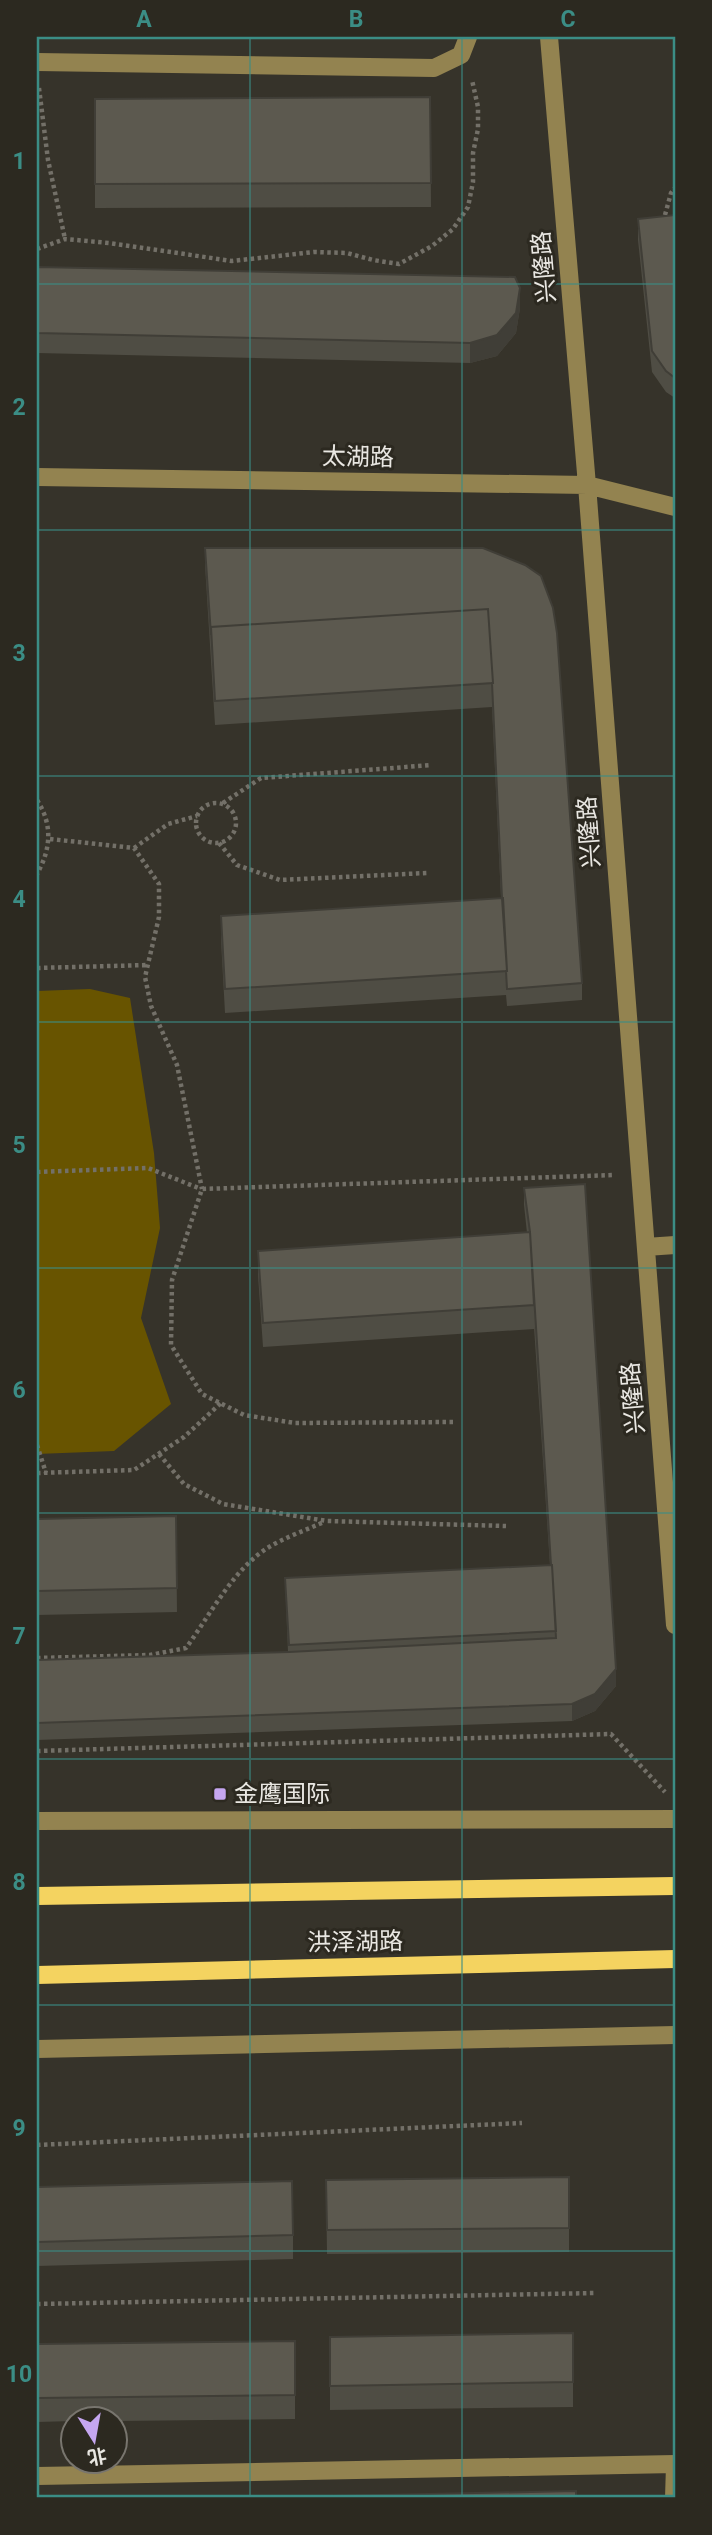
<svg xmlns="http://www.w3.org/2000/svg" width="712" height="2535" font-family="Roboto,'Noto Sans SC',sans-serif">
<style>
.green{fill:#685400}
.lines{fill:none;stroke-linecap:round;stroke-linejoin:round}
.path{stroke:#737068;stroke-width:4.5;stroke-dasharray:3.5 3.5;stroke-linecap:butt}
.minor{stroke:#938350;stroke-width:18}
.major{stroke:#f4d360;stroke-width:18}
.wall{fill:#4f4d44}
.shaded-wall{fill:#403e37}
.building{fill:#5c594f;stroke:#403e37;stroke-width:2}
.grid{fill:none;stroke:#3b8d85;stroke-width:2;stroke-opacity:0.55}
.poi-dot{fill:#c5a6f0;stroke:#2c2920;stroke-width:2.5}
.labels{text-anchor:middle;stroke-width:6;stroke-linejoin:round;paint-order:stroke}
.street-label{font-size:24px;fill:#e9e7e2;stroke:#2c2920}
.poi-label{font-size:24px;fill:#e9e7e2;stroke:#2c2920;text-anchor:start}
.neatline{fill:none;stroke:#3b8d85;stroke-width:2.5}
.grid-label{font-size:23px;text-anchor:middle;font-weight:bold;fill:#3b8d85}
</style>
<rect width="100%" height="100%" fill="#36332a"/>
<path class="green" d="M90 989 130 998 154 1153 160 1228 141 1318 171 1404 114 1451 37 1454V991Z"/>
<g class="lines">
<path class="path" d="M39 88 48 160 65 239
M665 215 671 193 675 188
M37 249 65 239 109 243 232 261 314 252 347 253 373 260 399 264 432 246 453 229 468 207 473 182V153L478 129V107L472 80
M37 800C53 825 51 849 37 874
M196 823a20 20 0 1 1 40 0a20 20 0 1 1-40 0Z
M223 803 261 778 432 765
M50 839 134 848 159 884V917L145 977 151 1006 177 1065 202 1189
M219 843 237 865 280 880 427 873
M134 848 168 824 197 816
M37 968 148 965
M37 1172 148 1168 201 1189
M453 1422 295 1423 244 1415 202 1394 171 1345 172 1280 202 1189 614 1175
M37 1445 46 1473
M159 1454 184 1484 223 1504 327 1521 506 1526
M37 1473 134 1470 184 1437 221 1403
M37 1658 150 1655 186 1648C210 1615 234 1568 269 1547 286 1537 306 1530 324 1522
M37 1751 611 1734 665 1792
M37 2145 522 2123
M37 2304 595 2293"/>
<path class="minor" d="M549 37 587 485 675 1625
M37 62 434 68 461 55 468 37
M37 477 587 485 675 507
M646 1247 675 1245
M37 1821 675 1819
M37 2049 675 2035
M37 2476 675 2464
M674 2498 675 2465"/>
<path class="major" d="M37 1896 675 1886
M37 1975 675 1959"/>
</g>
<path class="wall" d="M430 97 431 207 95 208V99Z
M675 215V398L666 392 652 372 638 240V219Z
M37 267 520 308 516 333 497 356 470 363 37 353Z
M205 548H483L582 983V1000L507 1006 506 995 225 1013 221 940V916L501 898 492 707 215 725 205 565Z
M524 1188 616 1686 595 1711 572 1721 37 1740V1660L288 1652 285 1578 550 1565 534 1327V1329L263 1347 258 1275V1251L527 1233 524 1205Z
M176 1516 177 1612 37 1615V1519Z
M569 2177V2252L327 2254 326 2180Z
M37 2187 293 2235V2259L37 2266Z
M573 2333V2407L330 2410V2337Z
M295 2341V2419L116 2421V2419H74V2421L37 2422V2344Z"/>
<path class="shaded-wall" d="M520 288V308L516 333 497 356 470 363V343Z
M616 1669V1686L595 1711 572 1721V1704Z"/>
<path class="building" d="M430 97 431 183 95 184V99Z
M675 215V378L666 371 652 351 638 219Z
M37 267 515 277 520 288 516 313 497 335 470 343 37 333Z
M205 548H483L525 565 541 576 553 608 557 633 582 983 507 989 506 971H507L502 898 492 683H493L488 609 211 627V635Z
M488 609 493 683 215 701 211 627Z
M503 898 507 971 225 989 221 916Z
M585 1184 616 1669 595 1694 572 1704 37 1723V1660L289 1652 556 1638 552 1565H551L530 1232 524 1188Z
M530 1232 534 1305 263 1323 258 1251Z
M176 1516 177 1588 37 1591V1519Z
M552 1565 556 1631 289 1645 285 1578Z
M569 2177V2228L327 2230 326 2180Z
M292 2181 293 2235 37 2242V2187Z
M573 2333V2382L330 2386V2337Z
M295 2341V2395L37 2398V2344Z
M576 2491V2498H334V2496Z
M297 2497V2498H142Z"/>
<path class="grid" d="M250 37V2498M462 37V2498M37 284H675M37 530H675M37 776H675M37 1022H675M37 1268H675M37 1513H675M37 1759H675M37 2005H675M37 2251H675"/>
<rect class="poi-dot" x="213" y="1787" width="14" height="14" rx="3.5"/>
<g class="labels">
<g class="street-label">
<text transform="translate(544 267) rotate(-95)" y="8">兴隆路</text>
<text transform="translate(358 457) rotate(1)" y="8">太湖路</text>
<text transform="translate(589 832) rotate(-94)" y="8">兴隆路</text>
<text transform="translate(633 1398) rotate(-95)" y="8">兴隆路</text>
<text transform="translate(355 1942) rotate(-1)" y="8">洪泽湖路</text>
</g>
<g class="poi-label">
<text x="234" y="1802">金鹰国际</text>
</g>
</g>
<rect width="712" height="2535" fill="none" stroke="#2c2920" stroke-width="77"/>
<g transform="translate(94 2440) rotate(169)"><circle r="33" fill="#2c2920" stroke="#78756e" stroke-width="2"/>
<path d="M0-5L12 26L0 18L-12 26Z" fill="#c5a6f0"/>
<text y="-10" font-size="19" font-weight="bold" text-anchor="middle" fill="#e9e7e2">北</text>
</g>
<rect x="38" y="38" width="636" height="2458" class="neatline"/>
<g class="grid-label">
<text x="144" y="27">A</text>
<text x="356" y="27">B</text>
<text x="568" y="27">C</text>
<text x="19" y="169">1</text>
<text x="19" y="415">2</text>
<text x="19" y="661">3</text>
<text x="19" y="907">4</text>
<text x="19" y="1153">5</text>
<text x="19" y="1398">6</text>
<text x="19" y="1644">7</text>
<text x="19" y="1890">8</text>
<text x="19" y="2136">9</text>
<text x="19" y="2382">10</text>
</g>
</svg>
